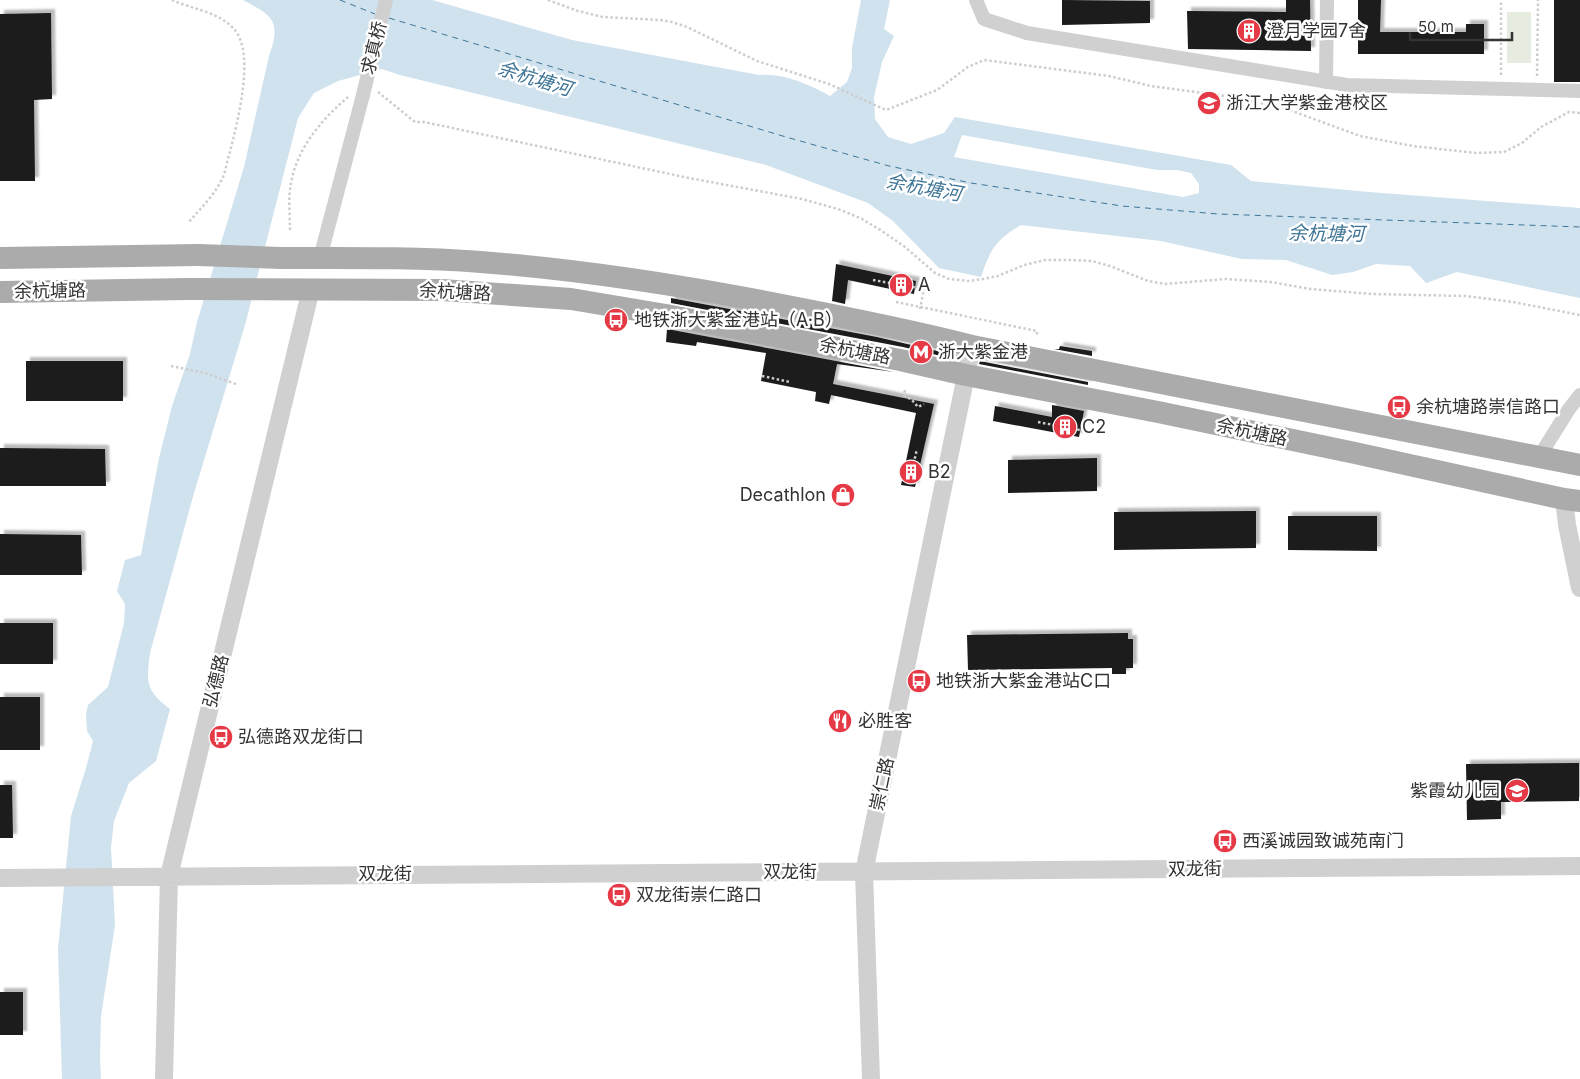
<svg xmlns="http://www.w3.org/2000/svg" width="1580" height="1079" font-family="Inter,'Noto Sans SC',sans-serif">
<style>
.green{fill:#e6ecdf}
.water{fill:#cfe2ee;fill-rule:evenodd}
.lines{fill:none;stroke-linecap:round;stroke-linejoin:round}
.ferry{stroke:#3f7597;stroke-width:1;stroke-dasharray:6 5;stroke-linecap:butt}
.building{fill:#1a1a1a;filter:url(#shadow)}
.path{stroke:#cdcdcd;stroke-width:2.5;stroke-dasharray:2.5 2.5;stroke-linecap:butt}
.minor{stroke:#d0d0d0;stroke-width:14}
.tertiary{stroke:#d0d0d0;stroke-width:18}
.primary{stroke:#ababab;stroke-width:22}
.minor-bridge{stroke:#d0d0d0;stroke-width:14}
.primary-bridge{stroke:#ababab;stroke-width:22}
.labels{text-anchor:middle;stroke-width:5;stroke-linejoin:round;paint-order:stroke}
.poi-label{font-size:18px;fill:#333;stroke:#fff;text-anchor:start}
.street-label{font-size:18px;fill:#333;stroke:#fff}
.water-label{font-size:19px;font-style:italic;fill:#3f7597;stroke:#fff}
</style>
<defs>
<filter id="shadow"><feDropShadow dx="4" dy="-4" stdDeviation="1" flood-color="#0004"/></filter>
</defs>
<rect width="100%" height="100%" fill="#fff"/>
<path class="green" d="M1507 12H1531V63H1507Z"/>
<path class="water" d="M243 0H432L572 40 759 75C783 73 809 84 830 96L847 82 852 68V48L861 0H890L884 29 894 36 882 62 874 97 875 119 888 137 911 144 944 133 955 117 1231 165 1251 181 1369 192 1580 208V298L1457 272 1426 283 1410 266 1376 264 1353 272 1332 275 1286 260 1242 259 1161 241 1021 225C995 240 990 250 981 277L939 268 893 221 868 203 766 165 400 75 382 69 338 81 314 93 298 118 245 325 194 493 150 653C146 683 146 691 170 709L156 761 129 783 114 821 111 847 115 925 101 1016 100 1057 101 1079H62L58 949 71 816 86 768 93 741 87 731 86 714 88 705 108 687 124 623 125 604 117 591 125 560 141 555 159 458 172 406 190 354 197 322 244 167 269 56C282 20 272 16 243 0ZM962 135 1157 170H1177L1191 173 1199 184V193L1183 197 954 157Z"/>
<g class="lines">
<path class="ferry" d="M340 0 375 14
M389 18 786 137 889 166 971 183 1122 206 1218 214 1580 227"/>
</g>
<path class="building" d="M1062 0 1150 1V23L1062 25Z
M1286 0H1310L1311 51 1188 49 1187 11 1286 12Z
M1358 0H1381L1380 32H1466V24H1484V54H1358Z
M1554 0H1580V82H1554Z
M51 13 52 99 34 100 35 181H0V14Z
M836 264 916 281 914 294 848 280 845 304 832 301Z
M671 298 877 337 959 356 958 360 903 347 671 303Z
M667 329 894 372 837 364 833 384 934 404 915 487 901 485 916 413 831 395 829 404 815 401 816 392 761 381 766 353 697 342 696 346 666 342Z
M1060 346 1092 351V356L1054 349H1059Z
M26 361H123V401H26Z
M980 361 1088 382V385L979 364Z
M1052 405 1084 411 1079 437 993 421 995 406 1052 417Z
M0 448 105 449 106 486H0Z
M1097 458V491L1008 493V460Z
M1256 511V548L1114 550V512Z
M1288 516H1377V551L1288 550Z
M0 534 81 535 82 575H0Z
M0 623H53V664H0Z
M1128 633V639H1133V668H1126V674H1112V668L968 670 967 635Z
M0 697H40V750H0Z
M1579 763V801L1501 802V819L1467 820 1466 764Z
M0 785H12L13 838H0Z
M0 992H23V1035H0Z"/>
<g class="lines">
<path class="path" d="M172 0C192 9 219 12 234 29 256 53 237 123 230 152 227 160 226 170 223 177 215 195 200 209 188 223
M548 0 578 11 603 17 660 20 672 22 687 27 757 61 829 84 886 110 937 90 968 67 984 60 1109 76 1151 86 1233 97 1284 108 1360 136 1413 146 1476 153 1504 152 1522 143 1541 127 1569 112 1580 113
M1501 75V0
M1537 76 1538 0
M378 92 415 122H424L689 178 802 199 841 210 862 219 882 231 905 247 935 273 949 279 968 281 983 279 998 276 1024 265 1045 260H1070L1092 261 1110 266 1148 281 1165 284 1226 279 1271 282 1310 289 1372 294 1466 296 1513 302 1580 315
M290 230C290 215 288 198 291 183 297 148 322 119 348 97
M873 280 924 289 920 309
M896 302 1037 331V335
M171 366 205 373 236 384
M762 376 790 382
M905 390 904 395 912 400 918 407 924 404
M1038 422 1080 430
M909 483 917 449"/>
<path class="minor" d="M976 0 984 19 1027 33 1347 85 1580 91
M1326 82 1327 0
M320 258 363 95
M1539 457 1569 409 1580 395"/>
<path class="tertiary" d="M1564 499 1567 525 1580 588
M0 878 1580 866
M164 1079 169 876 311 289
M871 1079 864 872 972 346"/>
<path class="primary" d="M0 258 198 255
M281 258C347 258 414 257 481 262 584 270 686 286 787 306 849 318 911 330 972 346L1580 465
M0 292 188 289 442 290 571 299 666 315 900 360 966 375 1158 412 1355 453 1564 499 1580 501"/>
<path class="minor-bridge" d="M363 95 386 0"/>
<path class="primary-bridge" d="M198 255 281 258"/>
</g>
<defs>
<g id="building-disc" transform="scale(1.25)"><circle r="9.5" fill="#e63946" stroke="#fff"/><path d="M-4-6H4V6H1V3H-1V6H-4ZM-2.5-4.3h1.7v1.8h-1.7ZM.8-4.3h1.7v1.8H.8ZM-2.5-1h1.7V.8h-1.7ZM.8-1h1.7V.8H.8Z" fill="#fff"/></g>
<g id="university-disc" transform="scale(1.25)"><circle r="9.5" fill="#e63946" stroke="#fff"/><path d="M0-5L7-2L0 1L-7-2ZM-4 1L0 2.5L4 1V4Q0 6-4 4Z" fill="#fff"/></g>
<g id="bus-disc" transform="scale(1.25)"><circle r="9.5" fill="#e63946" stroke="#fff"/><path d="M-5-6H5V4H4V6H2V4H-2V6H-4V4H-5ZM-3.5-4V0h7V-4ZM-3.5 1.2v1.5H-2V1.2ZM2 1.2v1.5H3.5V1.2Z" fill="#fff"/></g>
<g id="metro-disc" transform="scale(1.25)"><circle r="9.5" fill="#e63946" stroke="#fff"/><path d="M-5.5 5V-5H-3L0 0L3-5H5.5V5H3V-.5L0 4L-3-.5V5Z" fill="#fff"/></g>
<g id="shop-disc" transform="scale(1.25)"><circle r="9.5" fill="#e63946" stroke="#fff"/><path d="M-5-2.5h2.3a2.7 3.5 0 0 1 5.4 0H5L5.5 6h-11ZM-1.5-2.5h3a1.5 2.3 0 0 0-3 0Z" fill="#fff"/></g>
<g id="restaurant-disc" transform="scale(1.25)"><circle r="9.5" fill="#e63946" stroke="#fff"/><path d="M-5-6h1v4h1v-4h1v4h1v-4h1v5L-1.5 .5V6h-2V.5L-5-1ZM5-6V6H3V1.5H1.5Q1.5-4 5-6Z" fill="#fff"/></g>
<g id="school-disc" transform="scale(1.25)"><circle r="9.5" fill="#e63946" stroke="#fff"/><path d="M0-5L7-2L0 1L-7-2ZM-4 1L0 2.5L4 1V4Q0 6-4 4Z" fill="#fff"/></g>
</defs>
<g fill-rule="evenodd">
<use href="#building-disc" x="1249" y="31"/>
<use href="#university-disc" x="1209" y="103"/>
<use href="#building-disc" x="901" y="285"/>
<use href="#bus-disc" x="616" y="320"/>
<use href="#metro-disc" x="921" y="352"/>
<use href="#bus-disc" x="1399" y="407"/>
<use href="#building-disc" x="1065" y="427"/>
<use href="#building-disc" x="911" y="472"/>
<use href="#shop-disc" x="843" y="495"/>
<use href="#bus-disc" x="919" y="681"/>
<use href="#restaurant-disc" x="840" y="721"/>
<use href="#bus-disc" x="221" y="737"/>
<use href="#school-disc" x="1517" y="791"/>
<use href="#bus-disc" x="1225" y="841"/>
<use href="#bus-disc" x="619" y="895"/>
</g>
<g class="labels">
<g class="poi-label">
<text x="1266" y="37">澄月学园7舍</text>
<text x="1226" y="109">浙江大学紫金港校区</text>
<text x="918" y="291">A</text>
<text x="634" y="326">地铁浙大紫金港站（A·B）</text>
<text x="938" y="358">浙大紫金港</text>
<text x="1416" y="413">余杭塘路崇信路口</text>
<text x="1082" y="433">C2</text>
<text x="928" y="478">B2</text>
<text x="826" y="501" text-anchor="end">Decathlon</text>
<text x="936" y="687">地铁浙大紫金港站C口</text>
<text x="858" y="727">必胜客</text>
<text x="238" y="743">弘德路双龙街口</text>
<text x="1500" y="797" text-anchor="end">紫霞幼儿园</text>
<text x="1242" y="847">西溪诚园致诚苑南门</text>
<text x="636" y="901">双龙街崇仁路口</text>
</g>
<g class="street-label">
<text transform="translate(374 48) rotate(-76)" y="6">求真桥</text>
<text transform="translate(50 291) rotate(-1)" y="6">余杭塘路</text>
<text transform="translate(455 292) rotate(3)" y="6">余杭塘路</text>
<text transform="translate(855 351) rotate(11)" y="6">余杭塘路</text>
<text transform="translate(1252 432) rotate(12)" y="6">余杭塘路</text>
<text transform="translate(216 681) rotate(-76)" y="6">弘德路</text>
<text transform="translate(882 784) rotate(-78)" y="6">崇仁路</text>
<text transform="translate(1195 869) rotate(-1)" y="6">双龙街</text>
<text x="790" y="878">双龙街</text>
<text x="385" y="880">双龙街</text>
</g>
<g class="water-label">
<text transform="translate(535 78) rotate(17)" y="7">余杭塘河</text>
<text transform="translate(924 187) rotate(10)" y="7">余杭塘河</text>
<text transform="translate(1326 233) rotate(1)" y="7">余杭塘河</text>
</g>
</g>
<path d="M1410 32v8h102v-8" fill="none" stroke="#333333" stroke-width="2.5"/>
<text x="1418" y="32" font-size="15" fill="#333333" stroke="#ffffff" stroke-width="4" paint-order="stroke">50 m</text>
</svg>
